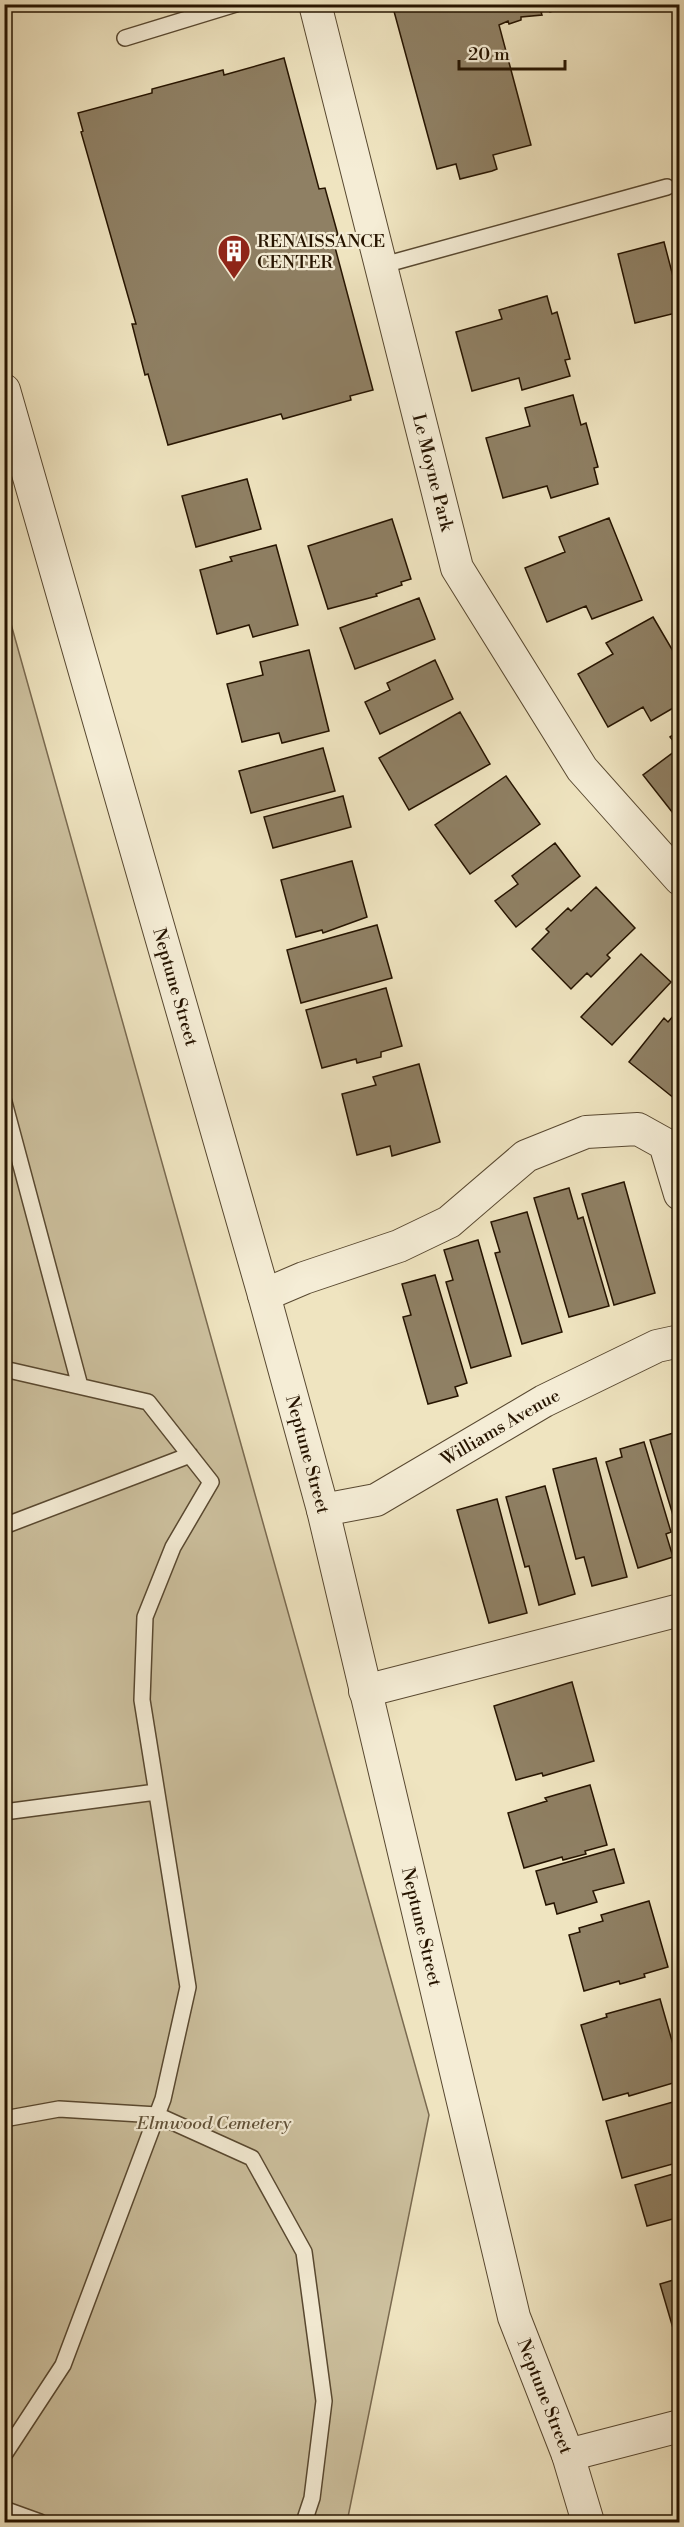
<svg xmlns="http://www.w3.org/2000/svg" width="684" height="2527" font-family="'Libre Bodoni',serif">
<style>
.green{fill:#cdc19f;stroke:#7a6a50;stroke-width:1.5}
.building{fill:#8f8064;stroke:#261400;stroke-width:1.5}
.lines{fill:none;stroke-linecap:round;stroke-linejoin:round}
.service-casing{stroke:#584830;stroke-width:18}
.minor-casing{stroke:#584830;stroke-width:34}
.service{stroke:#f5edd6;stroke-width:15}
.minor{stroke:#f5edd6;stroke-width:32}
.labels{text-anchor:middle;stroke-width:4.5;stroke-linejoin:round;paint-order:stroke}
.poi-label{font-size:18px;fill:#261400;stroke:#f5edd6;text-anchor:start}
.street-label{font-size:18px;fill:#261400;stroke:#f5edd6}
.park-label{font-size:18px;font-style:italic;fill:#605138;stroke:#f5edd6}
</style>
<rect width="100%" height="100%" fill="#efe4c0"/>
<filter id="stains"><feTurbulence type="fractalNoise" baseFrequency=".00333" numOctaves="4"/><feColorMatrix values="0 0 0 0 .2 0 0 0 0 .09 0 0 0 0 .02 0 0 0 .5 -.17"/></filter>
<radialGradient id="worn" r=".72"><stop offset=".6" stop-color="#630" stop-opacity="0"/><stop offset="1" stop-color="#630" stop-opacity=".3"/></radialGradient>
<path class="green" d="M4 599 429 2115 347 2522H5Z"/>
<path class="building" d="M392 4H579L567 8 566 5 561 7V9L550 12 548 10 541 12 542 15 521 17V20L509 24 508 21 499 25 531 145 493 155 497 169 492 171 460 179 456 164 437 169Z
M284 58 319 189 325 188 338 235 332 236 373 390 350 396 351 400 283 419 281 414 168 445 148 374 145 375 132 324H136L81 132 83 131 78 113 152 93V89L223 70 224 75Z
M664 242 680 303V312L635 323 618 254Z
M547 296 552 314 557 312 570 359 565 360 570 376 522 390 519 378 472 391 456 332 502 319 499 310Z
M573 395 581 425 586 423 598 467 594 468 598 484 551 498 547 486 503 498 486 438 530 426 525 408Z
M247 479 261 529 196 547 182 496Z
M609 518 642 600 592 619 586 606 547 622 525 568 565 552 559 537Z
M392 519 411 579 401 582 402 585 376 594 377 596 328 609 308 546Z
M276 545 298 625 253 637 249 625 217 634 200 570 232 561 230 557Z
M419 598 435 639 355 669 340 628Z
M653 617 680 663V704L651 721 643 707 608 727 578 674 613 654 606 643Z
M309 650 329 731 282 743 279 733 242 742 227 684 263 675 260 662Z
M435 660 453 699 380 734 365 702 390 690 387 683Z
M460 712 490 764 409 810 379 758Z
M680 730V822L643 775 679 748 670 737Z
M323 748 335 791 251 813 239 771Z
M506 776 540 824 470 874 435 825Z
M343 796 351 827 273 848 264 817Z
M555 843 580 876 516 927 495 901 518 884 512 876Z
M352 861 367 917 323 933 322 930 296 937 281 880Z
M596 887 635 928 607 955 610 958 591 977 587 973 571 989 532 949 549 932 546 929 568 908 571 911Z
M377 925 392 978 301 1003 287 950Z
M641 954 671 982 612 1045 581 1017Z
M386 988 402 1046 381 1052V1057L357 1063 356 1059 322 1068 306 1010Z
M680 1008V1103L629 1062 664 1018 668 1022Z
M419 1064 440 1142 392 1156 390 1146 357 1155 342 1094 376 1085 373 1077Z
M624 1182 655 1293 614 1305 582 1194Z
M569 1188 578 1219 583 1217 609 1306 569 1317 534 1198Z
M527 1212 562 1332 522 1344 495 1253 500 1252 491 1222Z
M478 1240 511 1356 471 1368 446 1282 453 1280 444 1250Z
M435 1275 467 1383 455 1387 458 1396 428 1404 403 1317 411 1315 402 1284Z
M680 1431V1538L650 1440Z
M644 1442 671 1532 666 1534 673 1557 638 1568 606 1462 622 1457 620 1449Z
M596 1458 627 1577 592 1586 584 1557 576 1559 553 1469Z
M545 1486 575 1594 539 1605 529 1566 525 1567 506 1497Z
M497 1499 527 1613 489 1623 457 1510Z
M572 1682 594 1761 543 1776 542 1773 516 1780 494 1706Z
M590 1785 607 1845 585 1851 586 1854 563 1860 562 1857 524 1868 508 1813 547 1801 545 1798Z
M614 1849 624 1883 593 1891 597 1902 557 1914 554 1903 546 1905 536 1871Z
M649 1901 668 1967 644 1974 645 1977 620 1984 619 1981 584 1991 569 1935 580 1932 579 1928 603 1921 601 1915Z
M660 1999 680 2069V2081L629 2096 628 2093 603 2100 581 2025 607 2017 606 2014Z
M680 2100V2162L622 2178 606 2121Z
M680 2172V2217L647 2226 635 2185Z
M680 2278V2352L660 2284Z"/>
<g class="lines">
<g class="service-casing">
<path id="service" d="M125 38 236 4
M380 266 667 187
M4 1102 80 1386
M4 1369 148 1402 211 1482 173 1547 145 1617 142 1700 188 1987 163 2099 63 2365 4 2455
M4 1526 190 1455
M4 1812 156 1792
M4 2119 59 2109 157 2115 252 2158 304 2252 324 2401 312 2498 304 2522
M4 2509 40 2522"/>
</g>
<g class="minor-casing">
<g id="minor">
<path id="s1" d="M315 4 457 568 582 769 680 879"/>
<path id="s2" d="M4 390 264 1295 323 1510 514 2317 568 2455 588 2522"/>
<path d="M264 1295 304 1278 399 1246 449 1222 526 1156 586 1132 638 1129 665 1144 680 1194"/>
<path id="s3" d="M323 1510 376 1500 544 1401 657 1346 680 1341"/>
<path d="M365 1691 680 1610"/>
<path d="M568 2455 680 2426"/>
</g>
</g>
<use href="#service" class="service"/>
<use href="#minor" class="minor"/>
</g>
<defs>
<g id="building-pin" transform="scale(1.725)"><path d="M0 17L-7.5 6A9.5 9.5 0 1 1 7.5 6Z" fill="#8f2418" stroke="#f5edd6"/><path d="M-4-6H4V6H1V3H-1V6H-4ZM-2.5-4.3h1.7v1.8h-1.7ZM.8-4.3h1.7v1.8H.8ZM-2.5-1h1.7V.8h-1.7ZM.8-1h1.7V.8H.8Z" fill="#fff"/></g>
</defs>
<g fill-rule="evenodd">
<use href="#building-pin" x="234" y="251"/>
</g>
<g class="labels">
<g class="poi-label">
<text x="257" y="247">RENAISSANCE<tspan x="257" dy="21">CENTER</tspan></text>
</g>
<g class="street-label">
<text dy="6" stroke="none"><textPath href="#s1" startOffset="483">Le Moyne Park</textPath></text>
<text dy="6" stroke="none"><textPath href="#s2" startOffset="621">Neptune Street</textPath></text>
<text dy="6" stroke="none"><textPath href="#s3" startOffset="198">Williams Avenue</textPath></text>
<text dy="6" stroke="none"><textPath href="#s2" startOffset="1107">Neptune Street</textPath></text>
<text dy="6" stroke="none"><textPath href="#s2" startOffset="1593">Neptune Street</textPath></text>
<text dy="6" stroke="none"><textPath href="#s2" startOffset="2079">Neptune Street</textPath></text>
</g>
<g class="park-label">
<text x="214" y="2129">Elmwood Cemetery</text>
</g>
</g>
<rect width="684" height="2527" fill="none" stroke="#efe4c0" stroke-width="24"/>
<rect x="6" y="6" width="672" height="2515" fill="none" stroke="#261400" stroke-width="3"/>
<rect x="12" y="12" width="660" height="2503" fill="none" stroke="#261400" stroke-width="1.5"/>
<path d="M459 60v9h106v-9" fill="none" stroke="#261400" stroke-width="3"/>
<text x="468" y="60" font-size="18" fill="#261400" stroke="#f5edd6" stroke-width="4.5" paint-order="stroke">20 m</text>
<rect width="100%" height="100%" filter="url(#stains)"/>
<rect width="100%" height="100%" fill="url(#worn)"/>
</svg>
